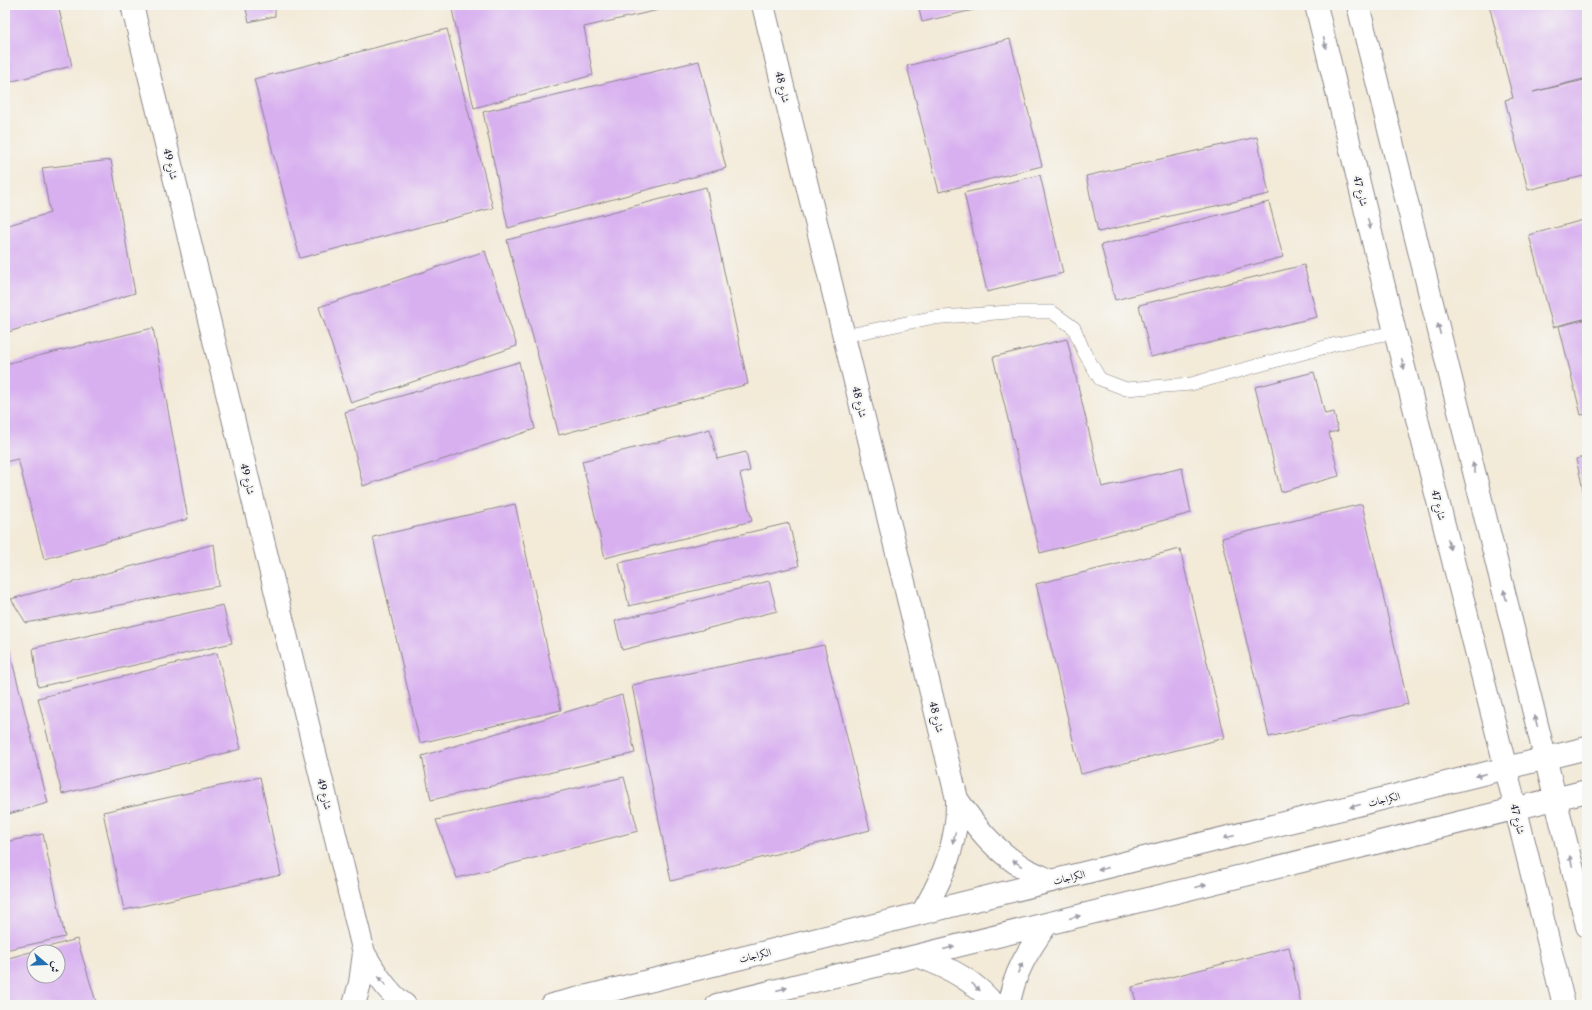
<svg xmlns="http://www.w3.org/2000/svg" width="1592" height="1010" font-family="'Libre Caslon Text',Amiri,serif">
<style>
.building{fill:#d8b0f0;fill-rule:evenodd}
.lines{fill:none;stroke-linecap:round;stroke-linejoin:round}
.lane-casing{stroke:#8a868a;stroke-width:14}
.street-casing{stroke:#8a868a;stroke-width:24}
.lane{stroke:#fff;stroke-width:13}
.street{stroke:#fff;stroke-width:22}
.oneway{fill:#9c9ca7}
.labels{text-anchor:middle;stroke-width:4;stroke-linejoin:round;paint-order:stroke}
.street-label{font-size:10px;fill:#22223b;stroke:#f6f6f2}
</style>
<rect width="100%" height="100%" fill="#f6f6f2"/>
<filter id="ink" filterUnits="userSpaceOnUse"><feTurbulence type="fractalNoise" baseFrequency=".025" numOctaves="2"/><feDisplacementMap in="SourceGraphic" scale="8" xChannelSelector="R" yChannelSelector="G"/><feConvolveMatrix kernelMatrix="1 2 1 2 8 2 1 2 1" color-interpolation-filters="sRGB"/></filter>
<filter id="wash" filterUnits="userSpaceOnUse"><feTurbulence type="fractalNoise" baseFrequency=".012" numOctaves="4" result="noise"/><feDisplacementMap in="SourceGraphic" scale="16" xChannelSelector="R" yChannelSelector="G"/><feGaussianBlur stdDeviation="0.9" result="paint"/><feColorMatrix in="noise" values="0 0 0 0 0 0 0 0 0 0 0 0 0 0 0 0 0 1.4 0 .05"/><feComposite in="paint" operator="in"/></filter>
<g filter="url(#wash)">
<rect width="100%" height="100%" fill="#f3ead8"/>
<g id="blocks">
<path class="building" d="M5 5H58L72 66 5 83Z
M245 5H275V16L249 22Z
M451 5H676V6L584 27 593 75 474 108Z
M918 5H990V6L922 22Z
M1489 5H1587V78L1533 92 1584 80 1587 92V175L1528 190 1505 100 1513 98Z
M447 29 493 208 300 258 254 79Z
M1010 39 1042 166 939 192 907 66Z
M699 61 726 168 508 228 483 112Z
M1257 137 1269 194 1098 232 1086 176Z
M111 160 135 293 5 333V226L50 213 42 168Z
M1040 175 1063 273 987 292 964 193Z
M706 187 748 384 559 435 507 240Z
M1269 202 1283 257 1115 300 1101 245Z
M1587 219V318L1553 327 1529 235Z
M485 251 517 346 351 403 319 307Z
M1304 265 1317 317 1151 357 1139 305Z
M1587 319V414L1581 415 1559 326Z
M153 328 188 519 44 559 18 459 5 462V364Z
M1067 339 1102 487 1182 468 1191 513 1040 553 993 357Z
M519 362 535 429 363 486 345 412Z
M1314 372 1325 414 1334 412 1338 431 1329 433 1339 476 1281 492 1255 387Z
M710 429 717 459 746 452 750 471 740 474 752 521 605 558 582 461Z
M1587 456V502H1586L1576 459Z
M515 504 561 710 420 743 373 537Z
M1362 504 1408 704 1269 737 1222 538Z
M789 523 799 566 629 606 619 563Z
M214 544 219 586 26 623 11 599Z
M1180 549 1225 738 1081 774 1036 584Z
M769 581 777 611 622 650 615 621Z
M223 605 232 643 38 687 33 648Z
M5 633 48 803 5 815Z
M824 645 870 830 671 881 632 685Z
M217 653 241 749 62 794 38 698Z
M622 695 635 753 431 800 422 756Z
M260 777 281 875 124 910 103 812Z
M624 777 638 831 457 878 436 820Z
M43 834 65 937 5 950V842Z
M77 939 97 1005H5V959ZM34 952H58V976H34Z
M1289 947 1301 1005H1137L1132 987Z"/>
</g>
</g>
<g filter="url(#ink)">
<use href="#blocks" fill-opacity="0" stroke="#8a868a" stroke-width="1"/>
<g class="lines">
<g class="lane-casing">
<path id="lane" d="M844 336 930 318 1009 312H1052L1074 328 1084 352 1100 379 1126 389 1191 384 1336 344 1395 332"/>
</g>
<g class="street-casing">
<path id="street" d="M132 5 364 953C375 972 387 992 405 1005
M763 5 957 799C957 809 957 820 955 830 950 861 938 887 922 913
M1316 5 1395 332 1506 769 1564 1005
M1358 5 1587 926
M957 799C975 826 995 851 1024 868 1033 873 1043 877 1052 881
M917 956C946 966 975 980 994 1005
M354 1005 360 983 364 953
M552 1005 1587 748
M717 1005 1587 791
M1009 1005C1013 974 1029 949 1047 924"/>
</g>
<use href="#lane" class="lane"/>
<use href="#street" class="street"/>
</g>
<defs><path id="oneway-solid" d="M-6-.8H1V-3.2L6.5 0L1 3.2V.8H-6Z"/></defs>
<g class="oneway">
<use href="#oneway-solid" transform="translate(1325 43) rotate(76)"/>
<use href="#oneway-solid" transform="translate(1369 224) rotate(76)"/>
<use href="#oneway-solid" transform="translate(1439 329) rotate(-104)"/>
<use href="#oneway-solid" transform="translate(1403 364) rotate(76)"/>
<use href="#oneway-solid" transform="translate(1474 468) rotate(-104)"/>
<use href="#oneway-solid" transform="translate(1449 544) rotate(76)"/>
<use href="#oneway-solid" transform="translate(1505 595) rotate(-104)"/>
<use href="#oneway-solid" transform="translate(1536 721) rotate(-104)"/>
<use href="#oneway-solid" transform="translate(1481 775) rotate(166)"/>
<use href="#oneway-solid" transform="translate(1355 806) rotate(166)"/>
<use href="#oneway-solid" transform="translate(1229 837) rotate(166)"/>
<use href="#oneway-solid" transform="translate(954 838) rotate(103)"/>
<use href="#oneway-solid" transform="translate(1571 861) rotate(-104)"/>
<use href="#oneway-solid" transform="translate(1017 863) rotate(-144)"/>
<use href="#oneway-solid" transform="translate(1103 869) rotate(166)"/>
<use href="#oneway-solid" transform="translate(1201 886) rotate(-14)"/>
<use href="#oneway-solid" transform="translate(1075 917) rotate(-14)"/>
<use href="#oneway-solid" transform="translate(949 948) rotate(-14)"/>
<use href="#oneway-solid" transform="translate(1020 968) rotate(-66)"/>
<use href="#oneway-solid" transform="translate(382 981) rotate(-130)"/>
<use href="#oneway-solid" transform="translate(976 987) rotate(42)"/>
<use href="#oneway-solid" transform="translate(782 989) rotate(-14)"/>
</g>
</g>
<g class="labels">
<g class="street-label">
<text transform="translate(783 87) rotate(76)" y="4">شارع 48</text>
<text transform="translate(171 164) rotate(76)" y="4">شارع 49</text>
<text transform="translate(1361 191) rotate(76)" y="4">شارع 47</text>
<text transform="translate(860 402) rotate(76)" y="4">شارع 48</text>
<text transform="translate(248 479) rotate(76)" y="4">شارع 49</text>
<text transform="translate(1439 505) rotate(76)" y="4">شارع 47</text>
<text transform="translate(937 717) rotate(76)" y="4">شارع 48</text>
<text transform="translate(325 794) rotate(76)" y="4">شارع 49</text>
<text transform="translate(1384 799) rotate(-14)" y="4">الكراجات</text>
<text transform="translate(1518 819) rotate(76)" y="4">شارع 47</text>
<text transform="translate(1069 877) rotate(-14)" y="4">الكراجات</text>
<text transform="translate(755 955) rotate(-14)" y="4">الكراجات</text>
</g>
</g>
<rect width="1592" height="1010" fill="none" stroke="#f6f6f2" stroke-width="20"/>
<g transform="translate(46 964) rotate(109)"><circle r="19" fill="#f6f6f2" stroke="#a1a1a9"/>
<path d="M0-3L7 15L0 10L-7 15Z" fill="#1f6fb2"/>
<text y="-6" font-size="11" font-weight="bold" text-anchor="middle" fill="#22223b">ش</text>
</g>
</svg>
